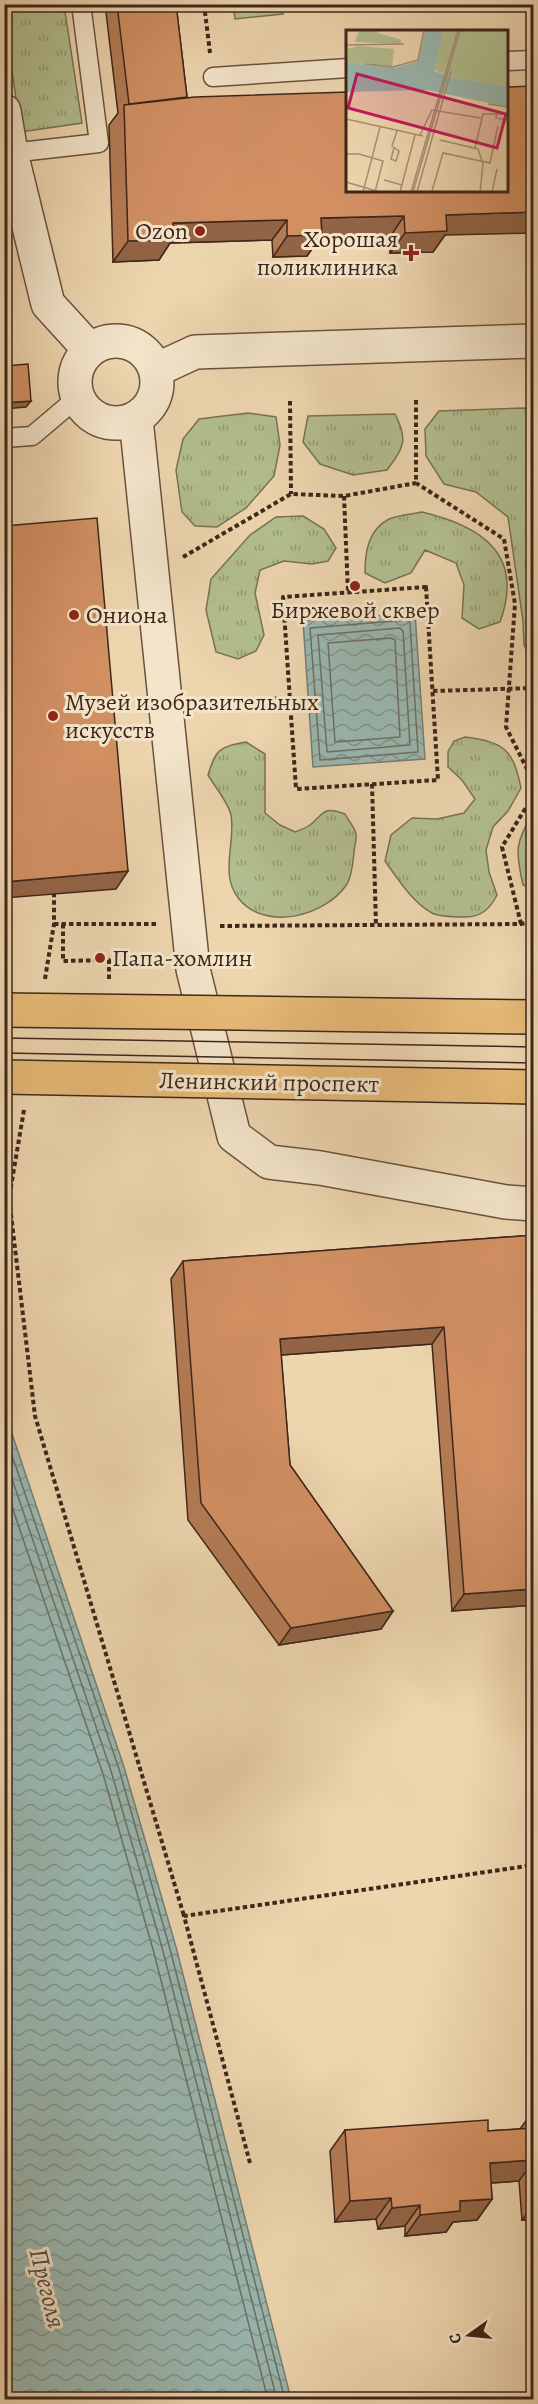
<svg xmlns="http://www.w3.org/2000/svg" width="538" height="2404" font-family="Alegreya,serif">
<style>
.grass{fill:url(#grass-tufts);stroke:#787254;stroke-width:1.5}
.park{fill:#b2be8f;stroke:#787254;stroke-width:1.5}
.water{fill:url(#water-waves);stroke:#757e75;stroke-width:1.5}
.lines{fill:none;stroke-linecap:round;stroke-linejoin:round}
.shore{stroke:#6c6f66;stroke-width:1.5}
.service-casing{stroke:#6a523f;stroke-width:21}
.minor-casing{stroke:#6a523f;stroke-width:36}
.tertiary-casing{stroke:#6a523f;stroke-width:36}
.path{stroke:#3e261a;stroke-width:4;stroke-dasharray:4.5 3;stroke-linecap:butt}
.service{stroke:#f3e4ca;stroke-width:18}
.minor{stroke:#f3e4ca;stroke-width:33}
.tertiary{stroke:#f3e4ca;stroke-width:33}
.tram{stroke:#3e261a;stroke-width:1.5}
.primary-bridge-casing{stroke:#3e261a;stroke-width:36;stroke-linecap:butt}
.primary-bridge{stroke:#e6ba77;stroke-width:33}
.wall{fill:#b47b54;stroke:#3e261a;stroke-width:1.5}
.shaded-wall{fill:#926445;stroke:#3e261a;stroke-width:1.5}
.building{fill:#d18f62;stroke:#3e261a;stroke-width:1.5}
.poi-dot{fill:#8f2418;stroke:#f3e4ca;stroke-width:2}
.labels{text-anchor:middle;stroke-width:6;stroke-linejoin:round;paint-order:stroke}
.poi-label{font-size:24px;fill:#3e261a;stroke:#f3e4ca;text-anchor:start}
.street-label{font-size:24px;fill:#3e261a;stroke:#f3e4ca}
.water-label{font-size:26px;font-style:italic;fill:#554a40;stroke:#f3e4ca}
.inset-road{fill:none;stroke:#a78f73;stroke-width:1.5}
.view{fill:#c2185b;fill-opacity:0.15;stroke:#c2185b;stroke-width:3}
.inset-edge{fill:none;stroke:#3e261a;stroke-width:3}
</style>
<defs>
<pattern id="grass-tufts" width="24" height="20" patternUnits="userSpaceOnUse" patternTransform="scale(1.5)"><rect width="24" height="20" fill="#b2be8f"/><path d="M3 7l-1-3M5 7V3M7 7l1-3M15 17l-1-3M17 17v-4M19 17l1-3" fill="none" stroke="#929a74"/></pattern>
<pattern id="water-waves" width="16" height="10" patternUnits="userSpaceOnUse" patternTransform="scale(1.5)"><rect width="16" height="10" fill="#9ab8b1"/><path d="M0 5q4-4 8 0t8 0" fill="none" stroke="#7f958f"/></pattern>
</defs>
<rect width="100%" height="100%" fill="#edd5ae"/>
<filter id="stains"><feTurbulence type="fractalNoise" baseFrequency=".00333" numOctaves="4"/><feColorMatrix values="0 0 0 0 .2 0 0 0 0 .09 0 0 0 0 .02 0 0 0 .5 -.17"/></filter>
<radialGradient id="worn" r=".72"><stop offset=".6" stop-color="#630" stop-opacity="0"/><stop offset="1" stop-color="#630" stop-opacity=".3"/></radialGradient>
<path class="grass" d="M4 5H64L82 123 21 132 5 24Z
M524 408 534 412 533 663 524 645 523 621 508 517 476 492 444 484 426 456 425 429 439 411Z
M248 413 276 417 280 445 274 476 246 508 217 527 195 526 182 512 176 470 183 439 199 419Z
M395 414C409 441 403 448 387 470L353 475 320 464 303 442 308 416Z
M422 512C481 526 525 554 500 622L479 629 462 618 464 585 456 563 425 550 411 573 385 583 365 573C365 552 368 530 389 519 398 515 412 514 422 512Z
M303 516 324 529 336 548 328 561 312 564 284 561 260 570 255 593 264 635 256 651 238 659 216 652 206 610 211 579 250 535 276 517Z
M465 737C504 742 513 749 521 788L508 811 493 827 486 850 489 872 497 895C490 909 481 917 465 917 456 917 440 917 432 913 412 902 398 879 385 861L391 835 412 818 437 819 464 813 475 799 462 780 448 767V752L454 741Z
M246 742 265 754V813L280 825 295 832C300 830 306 828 310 825 325 813 322 806 345 814 348 820 355 828 356 834 357 840 354 847 354 853 353 861 352 876 347 884 326 916 266 932 239 899 219 875 236 842 231 815 228 802 215 787 208 775 216 749 219 747 246 742Z
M533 814 534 889H533L523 885C516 854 514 842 533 814Z"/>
<path class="park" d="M233 5H282L283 14 235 19Z"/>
<path class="water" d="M415 613 425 759 313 767 303 621Z
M5 1413 124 1767 176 1947 291 2399H5Z"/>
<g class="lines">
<path class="shore" d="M407 620 410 623 418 752 320 760 310 628Z
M400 628 403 631 410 745 327 752 318 635Z
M391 638 395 640 400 737 335 742 328 643Z
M4 1432 119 1769 170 1949 285 2400
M4 1455 111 1771 163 1951 277 2400
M4 1483 103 1774 154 1953 268 2400"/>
<g class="service-casing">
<path id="service" d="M506 61 534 60
M213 77 348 68
M11 153 99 143 81 4
M4 438 32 436 77 398"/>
</g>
<g class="minor-casing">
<path id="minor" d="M4 111 11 153 48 304 90 350"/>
</g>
<g class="tertiary-casing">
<path id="tertiary" d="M75 382a41 41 0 1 1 82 0a41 41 0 1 1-82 0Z
M156 370 195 352 534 341
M136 419 193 969 234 1136 269 1162 320 1168 506 1202 534 1204"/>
</g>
<path class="path" d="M204 4 210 53
M416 400V483L504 539 515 604 506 727 534 783
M290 401 291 494
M344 496 348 592
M183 557 291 494 344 496 416 483
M426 587 438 780 296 789 283 597Z
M433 691 534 688
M198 702 290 698
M372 784 376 926
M54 924H156
M63 924V961L109 960V979
M521 924 502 847 534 794
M220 926 521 924 534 920
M45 979 54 924V894
M24 1110 9 1198 35 1416 184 1916
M250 2163 184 1916 534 1865"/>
<use href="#service" class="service"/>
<use href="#minor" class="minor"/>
<use href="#tertiary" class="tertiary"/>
<path class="tram" d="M4 1038 534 1047
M4 1053 534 1063"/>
<g class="primary-bridge-casing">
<path id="primary-bridge" d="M4 1010 534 1017
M4 1077 534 1087"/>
</g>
<use href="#primary-bridge" class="primary-bridge"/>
</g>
<path class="wall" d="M105 4H176L187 97 445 235 433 252 390 253V237L319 239 307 256 273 257 272 240 170 243 159 260 113 262 109 125 118 113Z
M534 1235V1605L452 1611 432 1344 281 1355 290 1465 393 1611 381 1629 279 1645 188 1520 171 1279 183 1261Z
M534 2113V2220H522L519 2181 491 2183 492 2199 477 2220 453 2222 446 2232 405 2236V2226L378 2229 376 2219 335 2222 330 2151 345 2130 488 2131 520 2129 531 2114Z"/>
<path class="shaded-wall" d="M534 212V233L445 235 433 252 390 253 405 233 446 215Z
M404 216 390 237 319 239 307 256 273 257 287 236 321 218Z
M287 220 272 240 170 243 159 260 113 262 128 241 173 223Z
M31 401 26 407 4 409V403Z
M128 871 116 889 4 898V882Z
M444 1327 432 1344 268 1356 280 1339Z
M534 1589V1605L452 1611 464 1594Z
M393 1611 381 1629 279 1645 291 1628Z
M534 2160 519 2181 476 2184 490 2163Z
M391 2198 376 2219 335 2222 350 2201Z
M492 2199 477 2220 453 2222 446 2232 405 2236 420 2215 460 2201Z
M534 2204V2220H522Z
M420 2205 405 2226 378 2229 392 2208Z"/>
<path class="building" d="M117 4H176L187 97 129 104Z
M534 86V212L446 215 447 231 405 233 404 216 321 218 322 235 287 236V220L173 223V240L128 241 124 105 195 97 348 92V190H507V87Z
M28 364 31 401 4 403V366Z
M97 518 128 871 4 882V526Z
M534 1235V1589L464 1594 444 1327 280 1339 290 1465 393 1611 291 1628 201 1503 183 1261Z
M534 2113V2160L490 2163 492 2199 460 2201V2211L420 2215V2205L392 2208 391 2198 350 2201 345 2130 488 2120V2131L532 2128 531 2114Z"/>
<g class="poi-dot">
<circle cx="200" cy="231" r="6"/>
<path d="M408 244h6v6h6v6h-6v6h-6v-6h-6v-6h6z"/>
<circle cx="355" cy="586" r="6"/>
<circle cx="74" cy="615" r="6"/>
<circle cx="53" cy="716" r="6"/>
<circle cx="100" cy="958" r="6"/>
</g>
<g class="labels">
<g class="poi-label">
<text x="188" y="239" text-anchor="end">Ozon</text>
<text x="398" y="247" text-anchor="end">Хорошая<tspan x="398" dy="28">поликлиника</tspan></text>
<text x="355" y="618" text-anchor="middle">Биржевой сквер</text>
<text x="86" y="623">Ониона</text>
<text x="65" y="710">Музей изобразительных<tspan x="65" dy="28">искусств</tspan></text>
<text x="112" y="966">Папа-хомлин</text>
</g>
<g class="street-label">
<text transform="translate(269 1082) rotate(1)" y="8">Ленинский проспект</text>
</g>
<g class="water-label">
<text transform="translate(48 2288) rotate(76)" y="9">Преголя</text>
</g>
</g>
<g transform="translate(346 30)">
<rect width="162" height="162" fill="#edd5ae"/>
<path d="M13 0H32V3L56 10 54 14 9 12Z" fill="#b2be8f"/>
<path d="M97 0H162V56L108 48 88 40ZM13 16 48 19 46 38 0 33V19Z" fill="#b2be8f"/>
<path d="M79 0H97L88 41 108 48 162 56V77L81 60 0 62V33L48 38 72 31Z" fill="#9ab8b1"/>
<path class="inset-road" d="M0 15 58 14M20 34 47 37 72 30 78 0M142 74 162 77M151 82 150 88 162 90M137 84H162M0 89 77 106M74 105 86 80 135 88M94 110 132 119 137 134 134 162M48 118 45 129 50 131 53 121 46 116 51 101M129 118 137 84M0 129 1 124H13L37 131 29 162M38 150 56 155M0 152 34 162M17 162 34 97M54 162 69 105M65 162 112 0M67 162 114 0M71 162 105 41M89 162 86 161 97 123 144 133 152 96M146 162 151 139"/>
<path class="view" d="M11 44 160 84 151 118 2 78Z"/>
<rect width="162" height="162" class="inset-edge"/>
</g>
<rect width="538" height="2404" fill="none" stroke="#edd5ae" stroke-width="24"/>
<rect x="6" y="6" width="526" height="2392" fill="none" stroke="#3e261a" stroke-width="3"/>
<rect x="12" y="12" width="514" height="2380" fill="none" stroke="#3e261a" stroke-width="1.5"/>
<g transform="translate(469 2335) rotate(255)" stroke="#f3e4ca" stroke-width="4.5" paint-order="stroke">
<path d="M0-4.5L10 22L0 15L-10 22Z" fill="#3e261a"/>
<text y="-9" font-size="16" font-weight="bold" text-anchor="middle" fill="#3e261a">С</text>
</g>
<rect width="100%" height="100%" filter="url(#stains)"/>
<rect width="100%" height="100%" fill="url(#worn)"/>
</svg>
